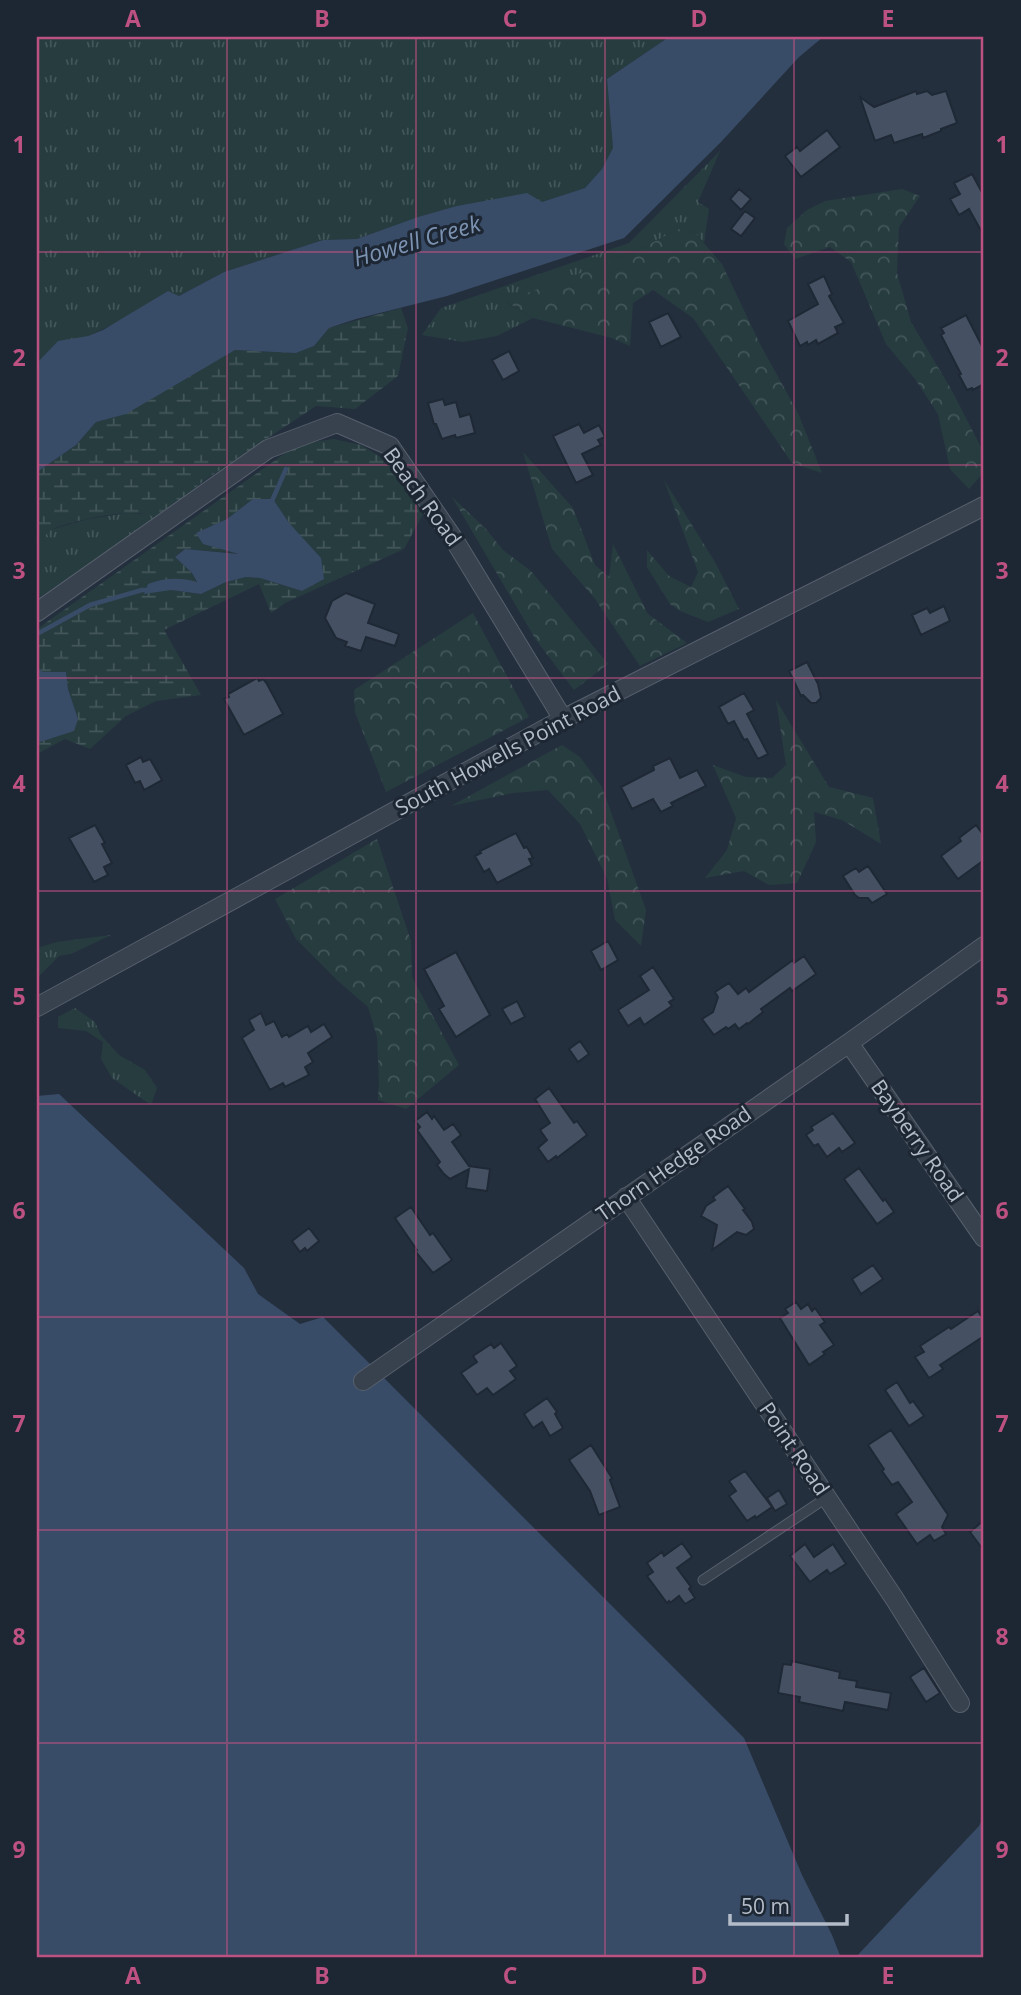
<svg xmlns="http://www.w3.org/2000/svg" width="1021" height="1995" font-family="'Open Sans',sans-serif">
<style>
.grass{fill:url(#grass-tufts)}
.forest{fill:url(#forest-crowns)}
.wetland{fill:url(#wetland-marsh);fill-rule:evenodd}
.water{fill:#394c67}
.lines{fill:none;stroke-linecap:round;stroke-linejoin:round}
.stream{stroke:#394c67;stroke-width:4.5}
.building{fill:#455162;stroke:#1f2835;stroke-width:2}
.service-casing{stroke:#565f6c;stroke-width:11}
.minor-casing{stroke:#565f6c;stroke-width:20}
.service{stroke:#38414e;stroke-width:9}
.minor{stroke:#38414e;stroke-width:18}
.grid{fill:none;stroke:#bd5182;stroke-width:2;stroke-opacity:0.55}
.labels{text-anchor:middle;stroke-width:6;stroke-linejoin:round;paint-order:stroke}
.street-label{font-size:21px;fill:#b4bcc9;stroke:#1d2633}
.water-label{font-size:23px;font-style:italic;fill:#7c92b1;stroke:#1d2633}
.neatline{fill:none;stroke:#bd5182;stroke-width:2.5}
.grid-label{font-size:23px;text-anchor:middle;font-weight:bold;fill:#bd5182}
</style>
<defs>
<pattern id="grass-tufts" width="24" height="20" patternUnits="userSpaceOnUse" patternTransform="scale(1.75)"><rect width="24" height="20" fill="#263c3f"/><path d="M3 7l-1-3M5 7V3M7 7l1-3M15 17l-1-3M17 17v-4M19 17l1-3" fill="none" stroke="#435659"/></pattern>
<pattern id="forest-crowns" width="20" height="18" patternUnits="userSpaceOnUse" patternTransform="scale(1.75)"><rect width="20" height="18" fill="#263c3f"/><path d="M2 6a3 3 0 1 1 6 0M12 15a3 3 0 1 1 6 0" fill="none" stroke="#435659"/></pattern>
<pattern id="wetland-marsh" width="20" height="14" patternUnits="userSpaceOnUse" patternTransform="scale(1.75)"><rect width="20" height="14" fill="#263c3f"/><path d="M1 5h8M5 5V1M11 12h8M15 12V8" fill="none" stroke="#435659"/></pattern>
</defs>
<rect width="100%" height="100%" fill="#242f3e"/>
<path class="grass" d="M37 37H669L607 79 613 148 602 169 585 188 542 202 428 214 357 239 323 240 224 272 179 296 168 291 116 323 88 336 37 363Z
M720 151 698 202 709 209 704 243 695 233 681 228 624 257 506 302 533 318 497 336 463 342 422 335 441 308 629 243Z
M128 513 161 515 37 599V544L50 530 88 519Z
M111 935 71 954 59 956 37 978V948L57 942Z
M75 1008 95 1022 100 1034 119 1055 145 1070 157 1088 151 1105 112 1078 101 1059 103 1042 86 1031 58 1028V1017Z"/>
<path class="forest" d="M902 189 920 196 899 227 897 273 911 322 951 389 984 453V472L969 489 950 469 938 414 915 379 886 344 851 262 830 247 795 259 784 244 787 228 807 210 825 201Z
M681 228 695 233 722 264 760 344 798 413 822 473 792 463 693 318 653 290 633 303 630 346 612 338 533 318 505 301 624 257Z
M523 452 573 508 595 565 609 577 613 544 648 614 687 643 640 666 595 599 552 549Z
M664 480 715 562 739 609 708 622 680 611 670 604 647 567V550L669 576 691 587 698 572Z
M452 497 485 528 503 550 531 571 608 664 574 690 536 640Z
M473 613 529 717 386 792 355 712 354 690Z
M776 700 829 787 873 798 881 844 842 820 814 812 816 842 797 883 769 885 744 871 705 878 727 850 736 818 713 765 746 777 772 778 786 765Z
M562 745 580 757 602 787 646 910 641 946 615 920 607 878 580 824 548 790 513 793 451 806Z
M377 839 411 941 412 977 459 1065 406 1109 378 1100 379 1082 377 1037 368 1007 338 981 296 939 275 899Z"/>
<path class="wetland" d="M401 308 408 328 398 376 355 409 316 406 205 480 161 515 153 517C137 506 71 521 53 529 47 532 42 539 37 544V472L76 445 96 422 235 350 296 353 314 346 329 328Z
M334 439 361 445 387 461 423 514 404 549 285 603 271 613 259 584 164 630 201 695 156 701 126 716 90 749 65 739 37 754V743L78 719 68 689 66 672H43L37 668V629L298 444ZM253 499H273L289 523 302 591 260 578 246 577 226 582 201 594 171 590 197 583 192 573 175 557 184 549 245 554 196 534 227 519Z"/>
<path class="water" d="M669 37H823L799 57 721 142 624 238 447 296 356 319 329 328 314 346 296 353 235 350 126 414 96 422 76 445 37 472V363L58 341 88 336 103 330 168 291 179 296 224 272 323 240 357 239 418 217 457 206 527 193 542 202 585 188 602 169 613 148 607 79Z
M253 499H273L289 523 321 558 324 579 302 591 260 578 246 577 226 582 201 594 171 590 144 594 148 584C164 578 180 577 197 582L192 573 175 557 185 549 239 554 203 544 196 533 227 519Z
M37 668 43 672H66L68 689 78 719 74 731 37 743Z
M59 1094 244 1268 258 1294 300 1324 323 1317 744 1738 802 1875 832 1935 841 1958H37V1096Z
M984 1816V1958H855L979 1826Z"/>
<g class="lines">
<path class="stream" d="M271 503 286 469
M37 634 90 605 142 590H150"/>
</g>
<path class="building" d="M916 91 917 94 927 91 932 95 946 91 957 123 941 129V131L923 138 922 134 894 143 891 135 875 141 860 97 874 107Z
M827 130 840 147 801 177 785 156 797 147 800 151Z
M972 174 984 196V236L969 209 959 215 950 199 960 194 954 183Z
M739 189 751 199 741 210 730 199Z
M745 211 755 218 741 236 731 229Z
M824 276 832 294 829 296 844 323 835 327 838 333 818 344 816 340 808 345 807 342 800 346 788 321 818 304 808 284Z
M668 313 681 337 661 347 649 322Z
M966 315 984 350V384L973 390 972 388 967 390 959 375 961 374 941 335 944 333 941 328Z
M509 351 519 371 503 380 492 360Z
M443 399 445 405 456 402 460 417 470 414 475 433 456 438 455 435 442 439 436 424H434L428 403Z
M579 424 584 433 599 425 605 437 598 440 601 445 582 454 593 475 576 483 553 436Z
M346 593 375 604 368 623 399 634 395 646 366 637 361 651 345 646 347 642 336 638 325 618 332 601Z
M944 606 950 621 921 635 912 615 927 608 930 613Z
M807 662 818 684 821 698 816 703H811L803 695 801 696 789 671Z
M257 678 259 681 263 679 267 684 283 714 244 735 224 699 229 697 228 694Z
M744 693 754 710 747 714 768 754 758 759 747 739 744 740 734 721 728 724 719 707Z
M141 757 143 762 150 759 162 780 144 790 140 781 135 783 126 765Z
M670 758 680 778 697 770 706 786 671 803 673 806 661 812 653 799 632 809 621 787 654 770 653 766Z
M95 825 105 843 102 844 112 863 104 867 108 875 94 882 69 838Z
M976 825 984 836V860L958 879 941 856 961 841 959 838Z
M516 833 524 848 527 847 533 858 529 859 532 865 497 883 489 869 484 872 475 856 481 853 480 851Z
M868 866 887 894 872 903 868 898H859L855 895 843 876 856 868 859 872Z
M608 941 618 960 601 970 591 951Z
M456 952 490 1015 456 1037 439 1009 444 1006 424 969Z
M804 956 816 974 792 991 790 988 761 1009 763 1012 748 1024 747 1023 739 1029 735 1024 728 1029 726 1027 714 1035 702 1019 713 1012 718 997 715 992 729 983 738 994 746 988 749 992 793 960 794 963Z
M653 967 674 999 669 1002 672 1006 644 1025 640 1018 628 1026 618 1010 649 990 640 976Z
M517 1001 525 1017 511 1024 502 1009Z
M261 1013 266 1025 274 1021 282 1037 287 1034 289 1037 308 1026 311 1032 324 1024 332 1037 308 1053 313 1062 305 1067 309 1075 285 1087 283 1083 270 1090 242 1038 254 1030 249 1020Z
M580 1041 589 1054 578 1062 569 1049Z
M549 1088 574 1123 577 1121 587 1135 557 1158 556 1156 548 1162 538 1148 547 1140 540 1130 550 1123 535 1099Z
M427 1112 432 1119 434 1116 444 1130 453 1124 461 1135 452 1142 469 1166 490 1169 487 1191 466 1188 469 1169 450 1179 444 1174 437 1165 440 1162 417 1130 420 1127 415 1121Z
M833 1113 855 1143 842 1152 839 1148 827 1157 818 1144 814 1146 806 1135 813 1130 811 1127Z
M859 1168 883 1201 885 1199 894 1212 877 1224 844 1179Z
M728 1186 745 1209 743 1210 752 1222 754 1229 746 1235 737 1232 712 1250 717 1225 701 1216 706 1206 715 1200 713 1197Z
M411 1207 430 1235 433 1233 452 1260 433 1273 415 1251 417 1250 395 1218Z
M309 1228 319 1241 307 1251 305 1248 300 1252 292 1241Z
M873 1265 883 1279 861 1294 852 1279Z
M796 1302 801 1309 808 1304 812 1311 815 1308 825 1322 820 1325 834 1345 823 1352 825 1354 809 1365 780 1318 788 1313 785 1309Z
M978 1311 984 1321V1336L940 1365 943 1369 929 1378 915 1357 924 1352 920 1346 949 1327 951 1329Z
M501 1343 517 1366 510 1371 516 1379 493 1395 487 1388 477 1395 461 1373 477 1362 473 1356 491 1344 494 1348Z
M897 1382 910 1403 913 1401 924 1416 909 1426 885 1390Z
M547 1398 557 1412 555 1414 563 1428 550 1436 542 1422 533 1428 524 1414Z
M891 1430 948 1515 942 1527 946 1534 934 1541 930 1535 917 1544 896 1514 912 1502 898 1482 892 1485 882 1471 884 1469 868 1445Z
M591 1445 612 1478 610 1480 620 1507 599 1515 590 1491 569 1460Z
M745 1471 772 1507 756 1518 755 1516 747 1521 729 1496 736 1491 729 1481Z
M779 1490 787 1504 775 1511 767 1498Z
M984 1520V1551L970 1532Z
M682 1543 692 1557 677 1568 691 1587 689 1589 695 1598 685 1604 679 1596 670 1603 669 1601 667 1603 647 1576 653 1572 647 1563 662 1552 664 1556Z
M805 1544 814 1557 833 1544 846 1564 830 1574 827 1570 810 1582 790 1556Z
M792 1661 840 1672 839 1678 857 1681 856 1687 891 1693 888 1710 845 1702 843 1711 799 1702 800 1697 778 1693 783 1664 791 1665Z
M924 1668 940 1693 926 1702 910 1677Z"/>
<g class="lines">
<g class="service-casing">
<path id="service" d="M703 1580 826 1498"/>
</g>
<g class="minor-casing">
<path id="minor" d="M37 612 268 449 337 423 390 446 455 541 563 719
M37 1007 563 719 984 506
M849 1043 984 1238
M626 1197 894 1598 960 1703
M363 1381 849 1043 984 946"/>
</g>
<use href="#service" class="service"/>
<use href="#minor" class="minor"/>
</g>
<path class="grid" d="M227 37V1958M416 37V1958M605 37V1958M794 37V1958M37 252H984M37 465H984M37 678H984M37 891H984M37 1104H984M37 1317H984M37 1530H984M37 1743H984"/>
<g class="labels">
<g class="street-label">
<text transform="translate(422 497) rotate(54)" y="7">Beach Road</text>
<text transform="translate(508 751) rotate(-28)" y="7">South Howells Point Road</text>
<text transform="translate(917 1141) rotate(55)" y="7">Bayberry Road</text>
<text transform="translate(674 1164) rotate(-35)" y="7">Thorn Hedge Road</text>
<text transform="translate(794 1449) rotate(56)" y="7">Point Road</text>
</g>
<g class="water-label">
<text transform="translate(417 241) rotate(-16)" y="8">Howell Creek</text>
</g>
</g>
<rect width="1021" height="1995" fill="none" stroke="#1d2633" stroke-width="77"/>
<path d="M730 1914v10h117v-10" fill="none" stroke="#b4bcc9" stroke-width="3.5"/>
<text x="741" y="1914" font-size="21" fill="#b4bcc9" stroke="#1d2633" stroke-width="5" paint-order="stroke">50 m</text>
<rect x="38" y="38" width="944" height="1918" class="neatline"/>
<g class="grid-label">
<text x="133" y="27">A</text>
<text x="322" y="27">B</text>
<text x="510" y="27">C</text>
<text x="699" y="27">D</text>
<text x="888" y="27">E</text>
<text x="19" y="153">1</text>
<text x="1002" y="153">1</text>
<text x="19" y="366">2</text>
<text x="1002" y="366">2</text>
<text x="19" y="579">3</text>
<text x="1002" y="579">3</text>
<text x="19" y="792">4</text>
<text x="1002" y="792">4</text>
<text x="19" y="1005">5</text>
<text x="1002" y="1005">5</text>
<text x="19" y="1219">6</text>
<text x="1002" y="1219">6</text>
<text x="19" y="1432">7</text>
<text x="1002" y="1432">7</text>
<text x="19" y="1645">8</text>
<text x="1002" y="1645">8</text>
<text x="19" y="1858">9</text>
<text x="1002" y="1858">9</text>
<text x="133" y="1984">A</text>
<text x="322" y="1984">B</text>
<text x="510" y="1984">C</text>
<text x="699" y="1984">D</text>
<text x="888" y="1984">E</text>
</g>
</svg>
